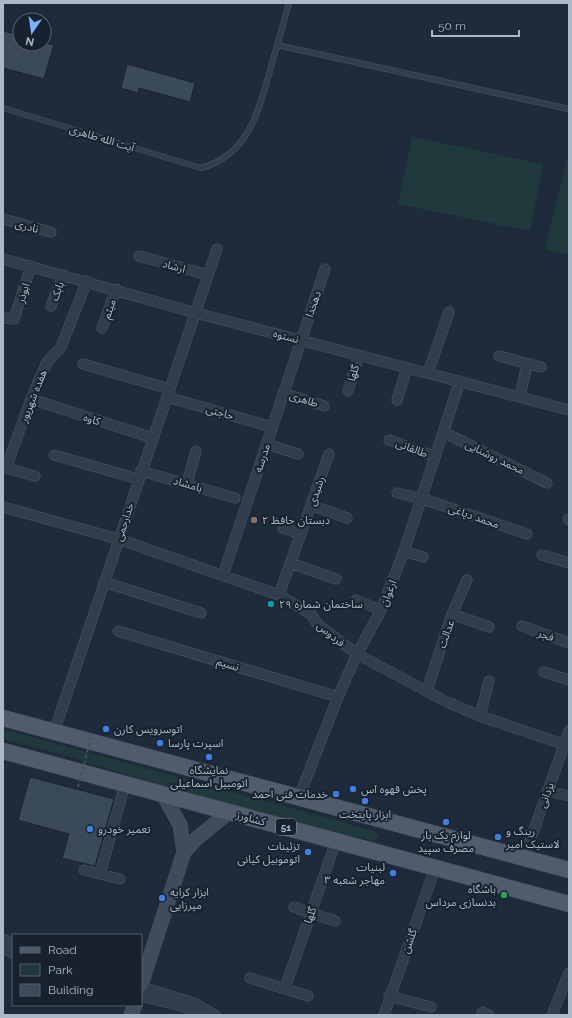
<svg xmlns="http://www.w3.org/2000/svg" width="572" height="1018" font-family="Raleway,'Noto Sans Arabic',sans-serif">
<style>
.green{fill:#20393c}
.building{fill:#3a4a5b;stroke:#1a2431}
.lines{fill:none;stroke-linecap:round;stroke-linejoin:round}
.service-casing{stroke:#4d5865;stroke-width:6}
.minor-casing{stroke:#4d5865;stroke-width:11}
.secondary-casing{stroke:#4d5865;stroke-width:15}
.primary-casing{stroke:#3c4654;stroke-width:17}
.service{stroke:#323d4b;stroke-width:5}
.minor{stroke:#323d4b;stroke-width:10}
.secondary{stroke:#404c5e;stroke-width:14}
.primary{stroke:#505c6b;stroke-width:16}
.path-bridge{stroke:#3b5556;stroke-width:2;stroke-dasharray:3 3;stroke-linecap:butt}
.education-dot{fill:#8d6e63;stroke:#18222f;stroke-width:1.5}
.culture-dot{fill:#0f9aa8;stroke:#18222f;stroke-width:1.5}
.shop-dot{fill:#3f7fe0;stroke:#18222f;stroke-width:1.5}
.leisure-dot{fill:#2e9e5b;stroke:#18222f;stroke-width:1.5}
.labels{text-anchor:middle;stroke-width:4;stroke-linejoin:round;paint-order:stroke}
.shield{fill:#18222f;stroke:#808b99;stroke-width:1}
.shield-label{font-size:10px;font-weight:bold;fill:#adb8c7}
.street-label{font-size:11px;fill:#adb8c7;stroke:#18222f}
.poi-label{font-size:11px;fill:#adb8c7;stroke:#18222f;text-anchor:start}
</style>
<rect width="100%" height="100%" fill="#1e2b3b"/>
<path class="green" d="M412 137 543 164 530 231 398 204Z
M569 151V255L545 249Z
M3 729 375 831 379 837 372 841 280 818 111 770 61 754 3 739Z"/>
<path class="building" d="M3 31 20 35V44H54L44 79 3 68Z
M127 64 195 83 190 102 139 88 138 93 121 88Z
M30 777 114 799 95 866 62 858 69 834 18 820Z"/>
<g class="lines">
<g class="service-casing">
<path id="service" d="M277 45 569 109
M3 108 201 168C248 156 258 112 270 71 276 48 283 26 289 3"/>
</g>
<g class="minor-casing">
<path id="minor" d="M3 219 51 232
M139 256 208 275
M3 259 196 313 569 410
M51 306 63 275
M3 318 14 319 31 266
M102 328 116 289
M499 356 541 367
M83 364 170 389
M428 373 449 312
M348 391 359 355
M283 393 324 406
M167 397 272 427
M520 397 527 364
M31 399 153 438
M397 400 407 368
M443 432 547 483
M389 440 434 456
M266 444 298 454
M54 455 138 479
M3 468H6L31 399 47 362 61 347 87 281
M6 468 35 476
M141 471 235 498
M187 483 196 451
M397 493 420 498 527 534
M311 505 347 518
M3 507 118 539 279 595 311 614 318 625 357 654 447 702 480 716 569 746
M568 519 569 520
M283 528 301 534
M404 551 423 557
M542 555 569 563
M290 563 336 579
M223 575 325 269
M104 582 201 613
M279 595 329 454
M356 600 381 610
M452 614 467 580
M522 626 569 643
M118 631 338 697
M544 672 569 680
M427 690 452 614 489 627
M480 716 489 681
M54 732 217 249
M547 791 569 796
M299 797 338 697 357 654 381 610 404 551 460 381
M524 858 569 731
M84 870 120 879
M100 874 125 784
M294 907 335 921
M3 939 13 944
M3 948 13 953
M250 978 308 996
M141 987 194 1003 215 1015
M285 988 336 841
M141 996 182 1006 199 1015
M389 996 431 1007
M482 1012 489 1015
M384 1015 435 868
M552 1015 569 973"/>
</g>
<g class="secondary-casing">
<path id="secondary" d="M184 852 196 839 229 812
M141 985 184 852 180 825 163 794
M131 1015 135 1005"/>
</g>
<g class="primary-casing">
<path id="primary" d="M3 718 569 870
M3 751 569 904"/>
</g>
<use href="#service" class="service"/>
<use href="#minor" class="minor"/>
<use href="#secondary" class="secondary"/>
<use href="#primary" class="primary"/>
<path class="path-bridge" d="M78 787 92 734"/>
</g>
<circle class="education-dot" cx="254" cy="520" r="4"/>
<circle class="culture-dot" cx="271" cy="604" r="4"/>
<g class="shop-dot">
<circle cx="106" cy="729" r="4"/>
<circle cx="160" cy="743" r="4"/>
<circle cx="209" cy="757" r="4"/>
<circle cx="353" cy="789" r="4"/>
<circle cx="336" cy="794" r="4"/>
<circle cx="365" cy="801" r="4"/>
<circle cx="446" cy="822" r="4"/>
<circle cx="90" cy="829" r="4"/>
<circle cx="498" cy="837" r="4"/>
<circle cx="308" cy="852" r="4"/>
<circle cx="393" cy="873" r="4"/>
<circle cx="162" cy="898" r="4"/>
</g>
<circle class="leisure-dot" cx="504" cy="895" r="4"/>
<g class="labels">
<rect class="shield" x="276" y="819" width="20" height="16" rx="3"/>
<g class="shield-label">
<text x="286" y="831">51</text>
</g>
<g class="street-label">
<text transform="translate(102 138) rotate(17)" y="4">آیت الله طاهری</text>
<text transform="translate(27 226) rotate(15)" y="4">نادری</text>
<text transform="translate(174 266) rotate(15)" y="4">ارشاد</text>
<text transform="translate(57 291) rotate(-69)" y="4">بابک</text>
<text transform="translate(23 293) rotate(-73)" y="4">ابوذر</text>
<text transform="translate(313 304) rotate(-71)" y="4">دهخدا</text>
<text transform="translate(109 309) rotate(-71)" y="4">میثم</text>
<text transform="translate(286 336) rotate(15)" y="4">نستوه</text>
<text transform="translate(353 373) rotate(-74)" y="4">گلها</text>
<text transform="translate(33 396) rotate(-68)" y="4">هفده شهریور</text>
<text transform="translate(304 399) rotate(18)" y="4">طاهری</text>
<text transform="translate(220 412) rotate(16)" y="4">حاجتی</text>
<text transform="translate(92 419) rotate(18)" y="4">کاوه</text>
<text transform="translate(412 448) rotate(21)" y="4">طالقانی</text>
<text transform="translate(495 457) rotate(26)" y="4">محمد روشنایی</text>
<text transform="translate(262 458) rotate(-72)" y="4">مدرسه</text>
<text transform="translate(188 484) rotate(16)" y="4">بامشاد</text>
<text transform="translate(316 491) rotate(-71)" y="4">رشیدی</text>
<text transform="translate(474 516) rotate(19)" y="4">محمد دیاغی</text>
<text transform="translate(124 522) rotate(-72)" y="4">خدارحمی</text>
<text transform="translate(388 593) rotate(-69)" y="4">ارغوان</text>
<text transform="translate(331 634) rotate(39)" y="4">فردوس</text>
<text transform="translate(446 634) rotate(-71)" y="4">عدالت</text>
<text transform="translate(546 635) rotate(20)" y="4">فجر</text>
<text transform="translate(228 664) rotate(17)" y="4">نسیم</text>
<text transform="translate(546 795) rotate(-70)" y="4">یزدانی</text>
<text transform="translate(251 818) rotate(15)" y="4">کشاورز</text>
<text transform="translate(310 915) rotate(-71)" y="4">گلها</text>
<text transform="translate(409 941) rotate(-70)" y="4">گلشن</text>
</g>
<g class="poi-label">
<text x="262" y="524">دبستان حافظ ۲</text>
<text x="279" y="608">ساختمان شماره ۲۹</text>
<text x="114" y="733">اتوسرویس کارن</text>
<text x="168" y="747">اسپرت پارسا</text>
<text x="209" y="774" text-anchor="middle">نمایشگاه<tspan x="209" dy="13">اتومبیل اسماعیلی</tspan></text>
<text x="361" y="793">پخش قهوه آس</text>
<text x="328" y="798" text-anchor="end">خدمات فنی احمد</text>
<text x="365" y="818" text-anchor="middle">ابزار پایتخت</text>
<text x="98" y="833">تعمیر خودرو</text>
<text x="506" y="835">رینگ و<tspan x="506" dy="13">لاستیک امیر</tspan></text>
<text x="446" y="839" text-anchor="middle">لوازم یک بار<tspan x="446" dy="13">مصرف سپید</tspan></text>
<text x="300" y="850" text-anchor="end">تزئینات<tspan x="300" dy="13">اتوموبیل کیانی</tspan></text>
<text x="385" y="871" text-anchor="end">لبنیات<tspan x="385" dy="13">مهاجر شعبه ۳</tspan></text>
<text x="496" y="893" text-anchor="end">باشگاه<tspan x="496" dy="13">بدنسازی مرداس</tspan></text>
<text x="170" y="896">ابزار کرایه<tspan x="170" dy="13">میرزایی</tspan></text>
</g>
</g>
<rect width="572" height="1018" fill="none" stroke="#adb8c7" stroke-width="8"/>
<rect x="12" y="934" width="130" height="72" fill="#18222f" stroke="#545e6c"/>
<rect x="20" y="947" width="20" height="6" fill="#505c6b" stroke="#545e6c"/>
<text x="48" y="954" font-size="12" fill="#adb8c7">Road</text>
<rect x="20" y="964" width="20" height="12" fill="#20393c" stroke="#545e6c"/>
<text x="48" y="974" font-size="12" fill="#adb8c7">Park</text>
<rect x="20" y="984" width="20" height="12" fill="#3a4a5b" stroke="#545e6c"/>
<text x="48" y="994" font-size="12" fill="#adb8c7">Building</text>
<g transform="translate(32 32) rotate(193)"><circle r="19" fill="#18222f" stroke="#545e6c"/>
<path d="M0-3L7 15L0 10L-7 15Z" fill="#7ab2ff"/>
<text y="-6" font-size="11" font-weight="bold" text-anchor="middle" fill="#adb8c7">N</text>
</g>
<path d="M432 30v6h87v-6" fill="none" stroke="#adb8c7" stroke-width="2"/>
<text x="438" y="30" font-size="12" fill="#adb8c7" stroke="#18222f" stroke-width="3" paint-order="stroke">50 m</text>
</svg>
